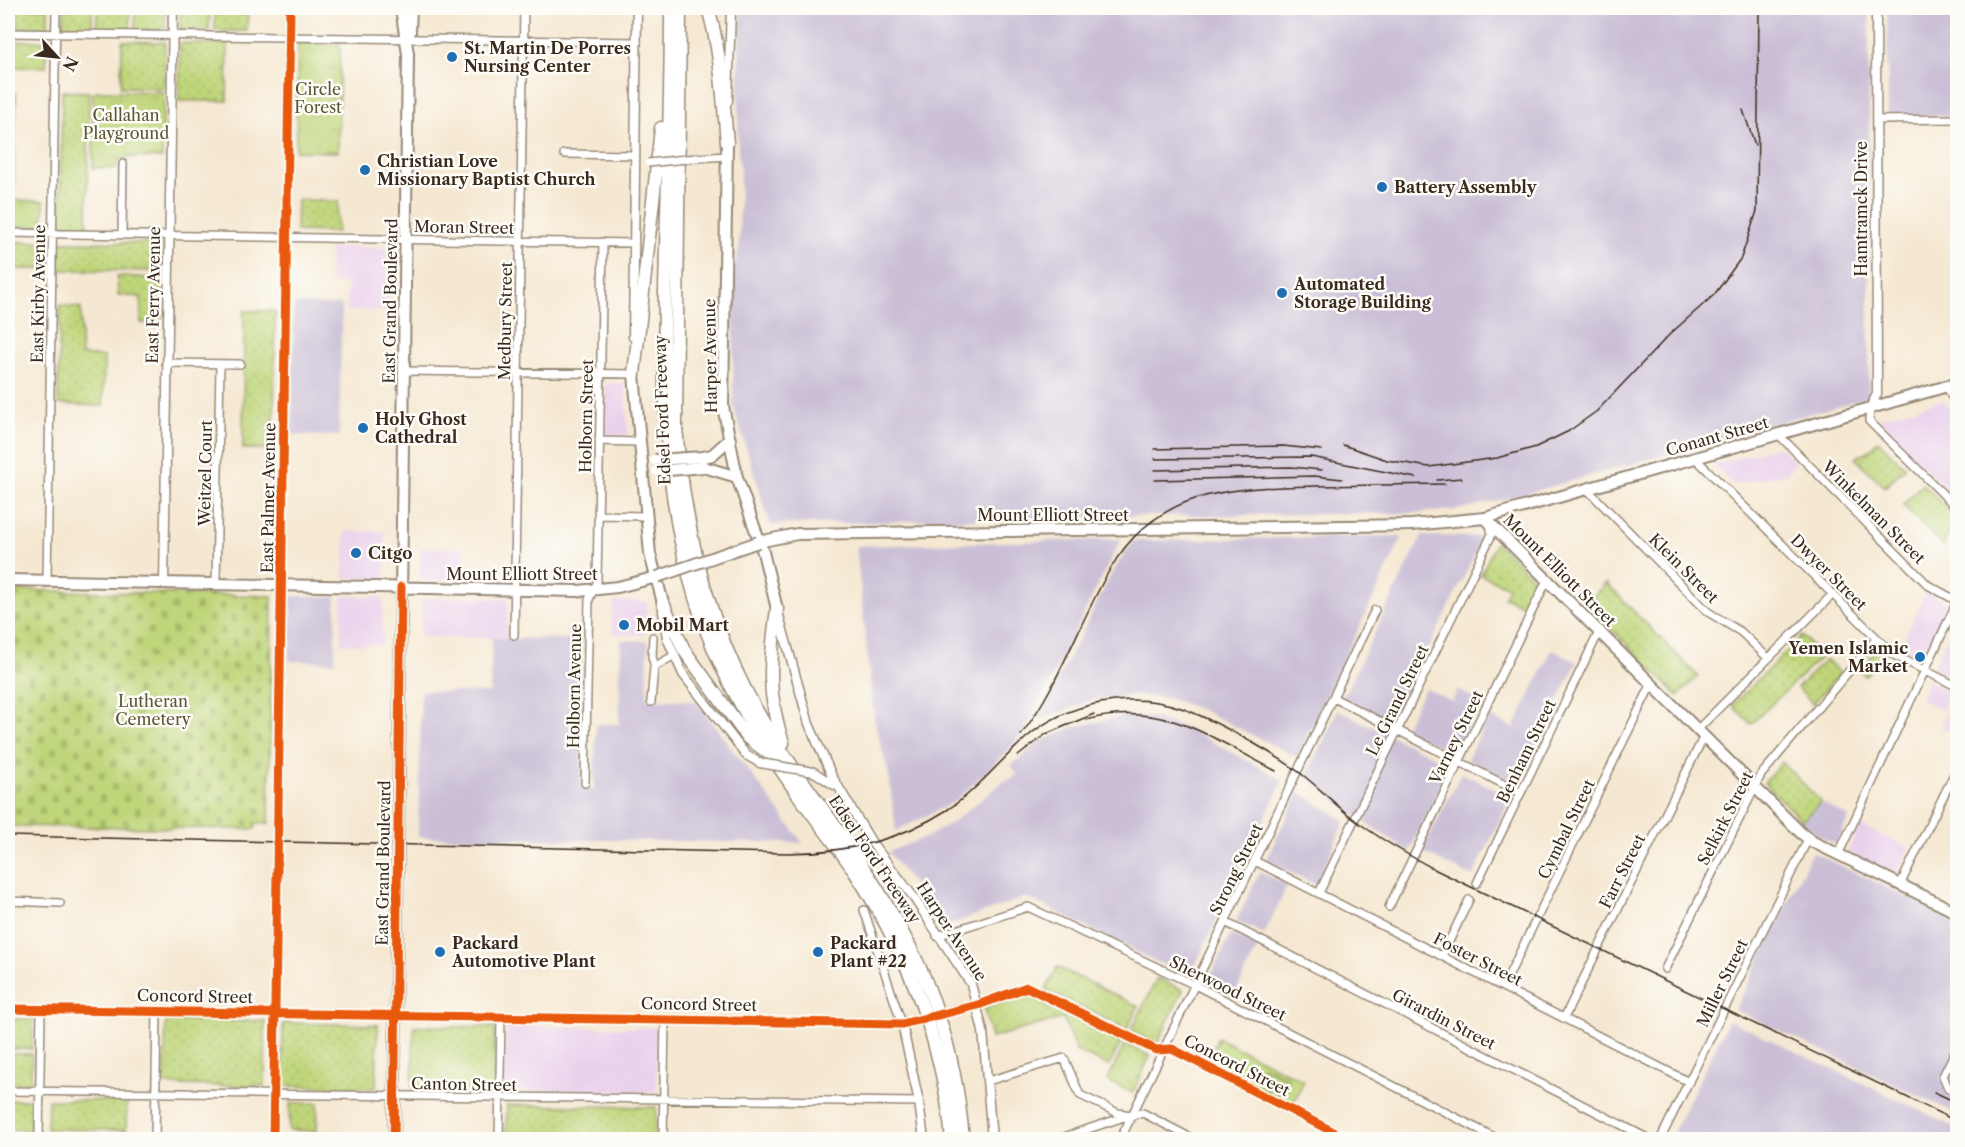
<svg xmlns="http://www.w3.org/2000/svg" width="1965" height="1147" font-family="'Libre Caslon Text',serif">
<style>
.built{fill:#ead1ec}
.industrial{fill:#cabfd6}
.grass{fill:url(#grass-dots);stroke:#7d804c;stroke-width:1.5}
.cemetery{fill:url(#cemetery-stones);stroke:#7d804c;stroke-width:1.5}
.park{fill:url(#park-tufts);stroke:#7d804c;stroke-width:1.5}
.pitch{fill:#bfd579;stroke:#7d804c;stroke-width:1.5}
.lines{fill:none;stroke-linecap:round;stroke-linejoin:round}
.minor-tunnel{stroke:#d0c2ae;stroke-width:7;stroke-dasharray:7 3.5;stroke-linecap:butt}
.minor-casing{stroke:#988978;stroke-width:10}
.tertiary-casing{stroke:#988978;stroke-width:11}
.secondary-casing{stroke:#988978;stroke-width:14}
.motorway-casing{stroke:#988978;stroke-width:15}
.minor{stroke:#fff;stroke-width:7}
.tertiary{stroke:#fff;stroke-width:8}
.secondary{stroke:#fff;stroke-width:10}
.motorway{stroke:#fff;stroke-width:12}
.rail{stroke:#3b2a1e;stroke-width:1.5}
.minor-bridge-casing{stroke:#988978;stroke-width:10;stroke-linecap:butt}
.tertiary-bridge-casing{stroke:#988978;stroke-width:11;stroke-linecap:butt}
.secondary-bridge-casing{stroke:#988978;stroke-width:14;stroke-linecap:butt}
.minor-bridge{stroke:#fff;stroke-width:7}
.tertiary-bridge{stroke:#fff;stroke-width:8}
.secondary-bridge{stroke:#fff;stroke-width:10}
.cycleway-casing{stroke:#fdfcf7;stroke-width:13}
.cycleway{stroke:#e8590c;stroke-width:9}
.poi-dot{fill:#1f6fb2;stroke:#fdfcf7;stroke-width:2}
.labels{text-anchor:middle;stroke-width:5;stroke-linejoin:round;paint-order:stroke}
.poi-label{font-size:16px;font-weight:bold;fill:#3b2a1e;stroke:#fdfcf7;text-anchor:start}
.park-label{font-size:16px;fill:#5c5535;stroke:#fdfcf7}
.street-label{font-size:16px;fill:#3b2a1e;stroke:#fdfcf7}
</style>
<defs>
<pattern id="grass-dots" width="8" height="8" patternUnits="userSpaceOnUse" patternTransform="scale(1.5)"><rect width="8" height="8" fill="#bfd579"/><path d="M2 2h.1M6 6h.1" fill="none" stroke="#a5b768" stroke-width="1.8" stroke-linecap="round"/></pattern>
<pattern id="cemetery-stones" width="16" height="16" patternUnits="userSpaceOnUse" patternTransform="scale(1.5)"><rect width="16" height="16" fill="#bfd579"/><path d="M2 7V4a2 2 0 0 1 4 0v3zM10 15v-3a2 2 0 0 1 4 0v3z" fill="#a5b768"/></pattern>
<pattern id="park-tufts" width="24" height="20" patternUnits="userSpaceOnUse" patternTransform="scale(1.5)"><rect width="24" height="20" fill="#bfd579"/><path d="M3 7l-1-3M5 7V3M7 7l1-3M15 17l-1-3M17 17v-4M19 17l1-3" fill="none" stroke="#a5b768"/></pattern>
</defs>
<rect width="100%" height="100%" fill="#fdfcf7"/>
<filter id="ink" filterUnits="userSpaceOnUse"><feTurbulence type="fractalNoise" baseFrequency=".0167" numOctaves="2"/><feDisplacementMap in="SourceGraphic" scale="12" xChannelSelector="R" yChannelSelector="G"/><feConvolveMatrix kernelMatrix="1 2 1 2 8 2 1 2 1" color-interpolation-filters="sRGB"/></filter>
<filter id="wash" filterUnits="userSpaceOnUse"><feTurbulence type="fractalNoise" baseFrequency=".008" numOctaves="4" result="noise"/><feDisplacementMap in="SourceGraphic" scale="24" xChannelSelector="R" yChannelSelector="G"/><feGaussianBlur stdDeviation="1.35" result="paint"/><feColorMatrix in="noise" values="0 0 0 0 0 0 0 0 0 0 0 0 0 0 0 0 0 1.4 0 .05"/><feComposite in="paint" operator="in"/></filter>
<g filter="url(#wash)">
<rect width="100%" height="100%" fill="#f5e8d2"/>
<path class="built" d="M330 247 388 248 387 311H347V283H329Z
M606 383H625L628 436 606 435Z
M1942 400 1957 415V501L1876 419Z
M1779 446 1796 463 1787 473 1733 485 1714 465Z
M345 531 385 532 384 579 344 578Z
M421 548H464L463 580H420Z
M1926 592 1949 605 1922 662 1898 651Z
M342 596 383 597 382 645 341 644Z
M421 598H508L507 638 421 637Z
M613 601 647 602 645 635 612 634Z
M1957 617V681L1932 669Z
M1928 681 1952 693 1943 710 1920 699Z
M1955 694 1957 695V734L1940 726Z
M1860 825 1909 848 1896 875 1847 852Z
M506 1026 657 1028 656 1092 505 1090Z"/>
<path class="industrial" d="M740 8H1869V397L1514 497 1456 510 1416 513 1049 517 770 525 733 405 734 270 739 249 740 167 738 148Z
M1887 8H1955L1957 116H1888Z
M294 304 342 305 339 436 291 435Z
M1399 536 1402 538 1297 757 1202 710 1171 699 1132 695 1093 700 1038 720 1112 573 1133 541Z
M1422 536 1483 537 1393 722 1343 698Z
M1121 539 1028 725 1005 754 954 802 896 831 889 776 874 718 856 546Z
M290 596 336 597 335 662 289 661Z
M492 638 582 639 581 789H594L596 724H619L621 640 648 641 647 699 696 701 803 843 418 837 421 691 490 693Z
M1552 650 1577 662 1517 784 1467 760 1489 716 1514 728Z
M1425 688 1452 701 1458 690 1481 701 1455 754 1404 729Z
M1338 710 1451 765 1409 852 1350 812 1307 775Z
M1125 716 1153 717 1186 728 1283 780 1189 978 1026 897 941 928 933 909 888 852 929 836 953 822 1003 782 1018 775 1011 765 1041 741 1073 727Z
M1461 773 1511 797 1473 877 1422 852Z
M1299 792 1345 821 1316 885 1266 860Z
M1821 802 1849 817 1836 845 1814 833 1802 821Z
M1812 852 1957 921V1114L1735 1010Z
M1260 872 1288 885 1264 934 1236 921Z
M1231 934 1258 947 1234 996 1207 983Z
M1729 1020 1957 1128V1139H1670Z"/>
<path class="grass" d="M18 8H48V28H18Z
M64 8H92V29L63 28Z
M97 8H130V29H97Z
M135 8H165V30H135Z
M180 8H210L209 31 180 30Z
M215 8H248L247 31H215Z
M8 41H47L46 67H8Z
M122 41 165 42 164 88 121 87Z
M180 43 228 44 227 101H179Z
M62 91 89 92 87 228 60 227Z
M297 200 338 201 337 232 296 231Z
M8 242H44L43 269H8Z
M59 242 161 243V271L59 270Z
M123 276 162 279 161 323H141V297L118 295 117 277Z
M60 305 81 308V355L104 357 103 406 58 404Z
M244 311H275L274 449H243Z
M1878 440 1905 467 1885 487 1855 458 1870 450Z
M1922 484 1956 517 1943 546 1903 505Z
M1496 542 1538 583 1527 607 1504 597 1508 587 1481 575Z
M1606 583 1698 676 1678 696 1586 604Z
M1802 636 1822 656 1751 724 1732 705Z
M1876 650 1883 656 1865 676 1859 670Z
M1826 659 1840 673 1813 704 1797 688Z
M1782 762 1821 802 1802 821 1764 783Z
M1057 967 1138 1006 1127 1029 1046 990Z
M1157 978 1183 990 1157 1044 1131 1031Z
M1025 995 1121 1042 1109 1066 1076 1051 1063 1018 991 1038 984 1009Z
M8 1019H33L32 1049H8Z
M166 1020 265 1021V1086L164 1085Z
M283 1023 378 1025 376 1088 282 1086Z
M414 1026 495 1027 493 1090 412 1088Z
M1125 1044 1150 1056 1133 1093 1107 1081Z
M8 1054H32L31 1083H8Z
M8 1100H31L30 1130 8 1129Z
M48 1100 127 1101 126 1130 47 1129Z
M290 1103H318L317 1131 289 1130Z
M507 1105 656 1107V1137L506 1135Z
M47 1134H97V1139H46Z"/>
<path class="cemetery" d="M8 590 272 596 269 823H255V829L8 826Z"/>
<path class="park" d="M298 43 340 44 338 152 296 151Z
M96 91 164 92 162 158 129 157 118 161 117 168H93V94Z
M8 93H16L13 200 44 201 43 227H8Z
M1218 1038 1304 1081 1293 1104 1206 1061Z"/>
<path class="pitch" d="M1263 1066 1288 1079 1281 1093 1256 1080Z"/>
</g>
<g filter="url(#ink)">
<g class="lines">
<path class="minor-tunnel" d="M274 1005V988"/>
<g class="minor-casing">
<path id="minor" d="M8 33 637 42
M1876 120 1958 119
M564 154 635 155
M696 158 727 156
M8 233 633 243
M122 235 123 164
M166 363 240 364
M405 371 634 374
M1945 386 1958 406
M1870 408 1869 421 1958 509
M1778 434 1928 585 1957 601
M599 441 638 442
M1695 458 1894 655 1958 687
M1587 489 1708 612 1741 632 1768 658
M598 515 646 516
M47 580 56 8
M216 584 220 364
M514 635 524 8
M653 637 652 657 655 666
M1334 698 1521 793
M651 702 654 667 673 656
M1698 729 1833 594
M585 783 589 599 597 583 603 242
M1838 855 1958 600
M1255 861 1689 1082
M1477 883 1600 630
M1900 885 1958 766
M1319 893 1492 534 1490 525
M8 901 60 903
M1389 907 1548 578
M1225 922 1651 1140
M937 936 1028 907 1195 985 1500 1140
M1442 956 1469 900
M1665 969 1761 775 1877 638
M1503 987 1652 683
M274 988 290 8
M978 1005 1027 987 1156 1050 1172 1049 1349 1140
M8 1009 902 1024 864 910
M1564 1018 1704 736
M1958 1046 1943 1076 1948 1088 1958 1092
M988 1081 1064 1058 1080 1095 1118 1113 1132 1115
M8 1091 919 1102
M1132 1115 1143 1113 1195 1140
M39 1140 41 1009
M155 1140 157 1011
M273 1140 274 1005
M499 1140 501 1016
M663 1140 665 1019
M1055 1140 1127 1116
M1120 1140 1375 610
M1660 1140 1808 839"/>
</g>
<g class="tertiary-casing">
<path id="tertiary" d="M728 101 731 8
M633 337 637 8
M1870 408 1877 394 1876 8
M164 583 173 8
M663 612 667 638 683 674 746 755 760 763
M778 612 809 724 832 776 872 843 912 895 971 984 983 1031 992 1140
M814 772 834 785
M954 1010 978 1005
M909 1022 902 1024 919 1102 924 1140"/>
</g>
<g class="secondary-casing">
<path id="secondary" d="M407 39 410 32 411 8
M727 143 723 406 737 477 763 552 777 609
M634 374 650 554 663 603
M703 457 712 455 730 439
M704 467 737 477
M1485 518 1801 833 1813 842 1958 913
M758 542 797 534 1412 525 1485 518 1958 383
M8 580 578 591 618 587 657 577
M394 1140 408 54 401 8"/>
</g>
<g class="motorway-casing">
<path id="motorway" d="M671 8C671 102 667 196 665 291 663 416 665 535 715 652 736 701 766 749 797 793 814 817 834 841 851 866 906 949 943 1039 952 1140
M680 8 676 428C684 519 702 603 743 685 769 738 806 785 840 833 910 933 953 1015 963 1140
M708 8C721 52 723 97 727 143
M634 374 661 128
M663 603 684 650 748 738 767 752
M777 609C770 661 766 692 783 743"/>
</g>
<use href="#minor" class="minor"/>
<use href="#tertiary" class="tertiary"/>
<use href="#secondary" class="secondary"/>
<use href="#motorway" class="motorway"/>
<path class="rail" d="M1743 110 1755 145
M1343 445 1387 460 1429 467 1497 458 1536 447 1569 431 1597 411 1670 334 1714 295 1741 258 1757 211 1759 8
M1155 449 1283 446 1322 450
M1155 459 1311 457 1416 478
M1155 470 1291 467 1322 470
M1155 480 1314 476 1342 479
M1437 480 1462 478
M1086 720C1164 700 1210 737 1276 771
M1021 735C1059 685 1078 625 1109 571 1157 487 1232 488 1317 486 1359 485 1402 485 1445 484
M1018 756 1046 734 1094 714
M8 836 787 853C844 853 899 841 947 810 978 790 999 761 1027 737 1067 702 1131 691 1181 708 1215 720 1276 754 1304 776 1323 791 1339 809 1359 823 1383 841 1410 856 1436 870L1958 1122
M1934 1092 1958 1103"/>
<g class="minor-bridge-casing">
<path id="minor-bridge" d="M648 163 696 158"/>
</g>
<g class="tertiary-bridge-casing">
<path id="tertiary-bridge" d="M760 763 814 772
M909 1022 954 1010"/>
</g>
<g class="secondary-bridge-casing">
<path id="secondary-bridge" d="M655 460 703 457
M657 471 704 467
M657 577 758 542"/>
</g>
<use href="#minor-bridge" class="minor-bridge"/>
<use href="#tertiary-bridge" class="tertiary-bridge"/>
<use href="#secondary-bridge" class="secondary-bridge"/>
<g class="cycleway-casing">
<path id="cycleway" d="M8 1009 902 1024 978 1005 1027 987 1156 1050 1172 1049 1349 1140
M273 1140 290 8
M394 1140 401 587"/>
</g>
<use href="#cycleway" class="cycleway"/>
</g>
</g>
<g class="poi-dot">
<circle cx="452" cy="57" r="6"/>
<circle cx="365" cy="170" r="6"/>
<circle cx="1382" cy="187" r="6"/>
<circle cx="1282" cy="293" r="6"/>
<circle cx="363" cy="428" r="6"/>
<circle cx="356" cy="553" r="6"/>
<circle cx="624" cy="625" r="6"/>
<circle cx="1920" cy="657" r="6"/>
<circle cx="440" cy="952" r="6"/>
<circle cx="818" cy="952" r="6"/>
</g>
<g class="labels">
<g class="poi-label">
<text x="464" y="54">St. Martin De Porres<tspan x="464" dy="18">Nursing Center</tspan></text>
<text x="377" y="167">Christian Love<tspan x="377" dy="18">Missionary Baptist Church</tspan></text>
<text x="1394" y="193">Battery Assembly</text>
<text x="1294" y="290">Automated<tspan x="1294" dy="18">Storage Building</tspan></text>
<text x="375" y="425">Holy Ghost<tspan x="375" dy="18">Cathedral</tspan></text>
<text x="368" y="559">Citgo</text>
<text x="636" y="631">Mobil Mart</text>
<text x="1908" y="654" text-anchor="end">Yemen Islamic<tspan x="1908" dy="18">Market</tspan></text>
<text x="452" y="949">Packard<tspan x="452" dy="18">Automotive Plant</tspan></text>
<text x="830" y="949">Packard<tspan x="830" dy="18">Plant #22</tspan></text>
</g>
<g class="park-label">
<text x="318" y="95">Circle<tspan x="318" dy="18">Forest</tspan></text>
<text x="126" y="121">Callahan<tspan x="126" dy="18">Playground</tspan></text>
<text x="153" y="707">Lutheran<tspan x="153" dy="18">Cemetery</tspan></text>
</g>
<g class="street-label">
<text transform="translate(1861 209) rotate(-90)" y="6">Hamtramck Drive</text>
<text transform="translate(464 227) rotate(1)" y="6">Moran Street</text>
<text transform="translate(38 294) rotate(-89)" y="6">East Kirby Avenue</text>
<text transform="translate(153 295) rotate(-89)" y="6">East Ferry Avenue</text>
<text transform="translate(390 301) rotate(-89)" y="6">East Grand Boulevard</text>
<text transform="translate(505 321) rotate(-89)" y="6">Medbury Street</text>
<text transform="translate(710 356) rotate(-91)" y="6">Harper Avenue</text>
<text transform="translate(662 410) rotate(-92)" y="6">Edsel Ford Freeway</text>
<text transform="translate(586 416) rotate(-89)" y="6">Holborn Street</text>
<text transform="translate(1717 436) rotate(-16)" y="6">Conant Street</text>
<text transform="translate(205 473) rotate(-89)" y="6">Weitzel Court</text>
<text transform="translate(268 498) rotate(-89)" y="6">East Palmer Avenue</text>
<text transform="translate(1874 512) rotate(45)" y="6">Winkelman Street</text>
<text x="1053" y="521">Mount Elliott Street</text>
<text transform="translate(1684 568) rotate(45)" y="6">Klein Street</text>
<text transform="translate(1560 570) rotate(45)" y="6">Mount Elliott Street</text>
<text transform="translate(1829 572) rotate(45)" y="6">Dwyer Street</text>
<text x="522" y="580">Mount Elliott Street</text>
<text transform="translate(574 686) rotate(-89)" y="6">Holborn Avenue</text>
<text transform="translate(1397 700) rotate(-64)" y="6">Le Grand Street</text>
<text transform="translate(1456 737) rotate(-64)" y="6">Varney Street</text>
<text transform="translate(1526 751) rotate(-64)" y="6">Benham Street</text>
<text transform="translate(1725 818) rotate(-63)" y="6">Selkirk Street</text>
<text transform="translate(1566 829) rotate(-64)" y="6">Cymbal Street</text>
<text transform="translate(875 859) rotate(56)" y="6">Edsel Ford Freeway</text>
<text transform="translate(383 863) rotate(-89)" y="6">East Grand Boulevard</text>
<text transform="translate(1236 869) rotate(-64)" y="6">Strong Street</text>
<text transform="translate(1622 871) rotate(-63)" y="6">Farr Street</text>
<text transform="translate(952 931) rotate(57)" y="6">Harper Avenue</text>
<text transform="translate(1478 959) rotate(27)" y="6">Foster Street</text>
<text transform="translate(1722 983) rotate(-64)" y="6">Miller Street</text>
<text transform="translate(1228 988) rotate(26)" y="6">Sherwood Street</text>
<text transform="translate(195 996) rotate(1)" y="6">Concord Street</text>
<text transform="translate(699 1004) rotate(1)" y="6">Concord Street</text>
<text transform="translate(1444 1019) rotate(27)" y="6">Girardin Street</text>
<text transform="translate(1237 1065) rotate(27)" y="6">Concord Street</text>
<text transform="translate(464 1084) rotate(1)" y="6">Canton Street</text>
</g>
</g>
<rect width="1965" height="1147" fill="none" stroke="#fdfcf7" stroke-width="30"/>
<g transform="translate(57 57) rotate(117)" stroke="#fdfcf7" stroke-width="4.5" paint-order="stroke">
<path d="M0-4.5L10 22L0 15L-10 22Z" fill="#3b2a1e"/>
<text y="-9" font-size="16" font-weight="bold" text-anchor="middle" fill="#3b2a1e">N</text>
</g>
</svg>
